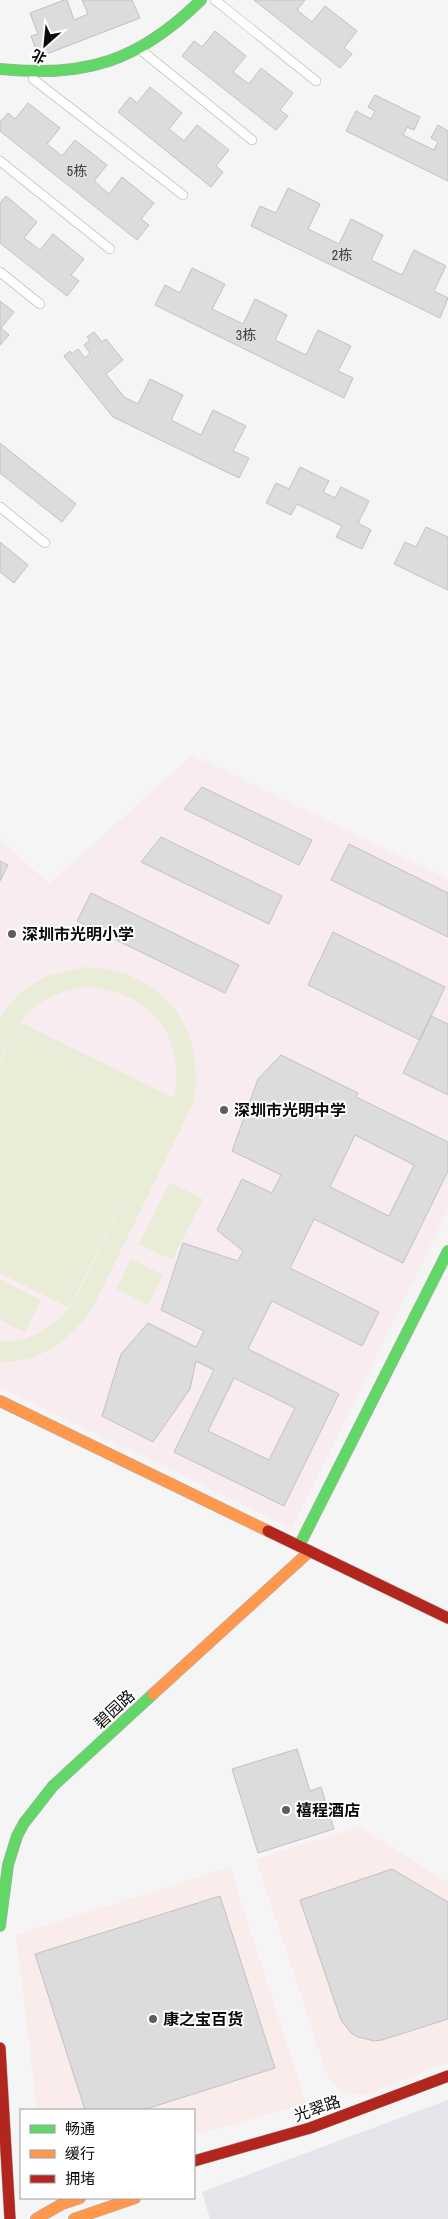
<svg xmlns="http://www.w3.org/2000/svg" width="448" height="2219" font-family="'Archivo Narrow','Noto Sans SC',sans-serif">
<style>
.commercial{fill:#faecea}
.built{fill:#e4e5eb}
.education{fill:#f9ecf0}
.green{fill:#e9ecd7;fill-rule:evenodd}
.building{fill:#dddcdd;stroke:#c2c1c1;fill-rule:evenodd}
.lines{fill:none;stroke-linecap:round;stroke-linejoin:round}
.lane-casing{stroke:#aeaeae;stroke-width:10}
.fast-casing{stroke:#aeaeae;stroke-width:12}
.slow-casing{stroke:#aeaeae;stroke-width:12}
.jam-casing{stroke:#aeaeae;stroke-width:12}
.lane{stroke:#fefefe;stroke-width:9}
.fast{stroke:#63d668;stroke-width:11}
.slow{stroke:#ff974d;stroke-width:11}
.jam{stroke:#b3261e;stroke-width:11}
.poi-dot{fill:#5d5d5e;stroke:#fff;stroke-width:2}
.labels{text-anchor:middle;stroke-width:4;stroke-linejoin:round;paint-order:stroke}
.number-label{font-size:14px;fill:#404041}
.poi-label{font-size:16px;font-weight:bold;fill:#0b0b0c;stroke:#fff;text-anchor:start}
.street-label{font-size:16px;fill:#0b0b0c;stroke:#fff}
</style>
<rect width="100%" height="100%" fill="#f5f5f6"/>
<path class="commercial" d="M360 1827 448 1883V2062L372 2093 363 2095 346 2092 332 2083 327 2075 256 1859Z
M230 1867 306 2104 194 2135V2110H37L16 1935Z"/>
<path class="built" d="M448 2100V2219H210L202 2192Z"/>
<path class="education" d="M192 755 448 879V1003L445 1009 448 1010V1210L292 1529 0 1387V839L49 884Z"/>
<path class="green" d="M84 967C162 969 208 1028 193 1104L94 1305C74 1338 41 1363 0 1362V1342C28 1343 51 1328 69 1308L0 1273V1062L16 1029 0 1059V1017L17 996 31 985 48 976ZM85 987C148 989 187 1036 174 1098L20 1022C37 1000 58 991 85 987ZM170 1107 77 1295 73 1301V1300Z
M170 1182 203 1199 172 1260 139 1244Z
M131 1259 163 1275 148 1305 116 1289Z
M0 1279 41 1300 25 1332 0 1320Z"/>
<path class="building" d="M64 0H67L74 20 88 14 82 0H132L140 18 39 57 31 36 38 34 30 13Z
M254 0H305L297 10 312 22 325 6 357 31 344 48 352 54 340 68Z
M215 31 246 56 233 72 249 84 261 68 293 93 280 110 288 116 276 130 182 56 194 41 202 47Z
M150 87 182 113 169 129 184 141 197 125 229 150 216 166 223 172 211 187 118 112 130 97 137 103Z
M375 95 420 117 414 130 407 127 403 135 434 150 438 142 431 138 438 125 448 131V181L346 131 356 111 371 119 375 111 368 107Z
M28 103 60 128 47 144 62 156 75 140 107 165 94 181 109 194 122 177 154 203 141 219 149 225 137 240 0 131V122L8 113 15 119Z
M288 188 320 204 308 229 339 244 351 219 383 235 371 260 402 275 414 250 446 266 434 291 448 298 440 318 251 226 260 206 276 213Z
M6 196 37 222 24 238 40 250 53 234 84 259 71 275 79 281 67 296 0 243V203Z
M192 268 225 284 212 309 243 324 255 299 287 315 275 340 306 355 318 330 351 346 338 371 353 378 344 398 155 305 165 285 180 293Z
M0 301 14 312 1 328 9 335 0 345Z
M94 332 102 342 106 339 123 360 106 374 124 397 138 404 150 379 183 395 171 420 201 435 213 410 246 426 233 451 249 458 239 478 113 417 64 356 70 351 72 354 78 349 85 358 90 353 84 345 90 340 87 337Z
M0 443 76 504 62 522 0 473Z
M300 467 329 481 323 492 335 498 341 487 369 501 358 523 371 530 362 549 336 537 342 526 297 504 291 515 266 503 276 483 289 489Z
M426 527 448 537V590L394 564 405 542 416 547Z
M0 542 28 565 14 583 0 572Z
M202 787 312 840 299 865 184 809Z
M161 837 282 896 269 924 141 862Z
M349 844 448 893V937L331 880Z
M0 861 8 865 0 881Z
M91 893 239 965 225 993 77 921Z
M333 932 445 987 420 1040 308 985Z
M431 1016 448 1024V1095L403 1073Z
M281 1055 358 1093 356 1097 448 1142V1171L403 1263 314 1219 290 1268 379 1312 362 1346 272 1301 248 1349 339 1394 284 1506 174 1452 214 1370 196 1361 190 1389 153 1442 102 1416 121 1354 148 1323 196 1347 204 1331 161 1310 183 1243 238 1261 243 1251 217 1230 242 1179 272 1193 281 1175 232 1151 258 1079ZM355 1135 414 1165 389 1216 330 1187ZM234 1378 295 1408 269 1460 208 1431Z
M297 1749 310 1791 321 1787 334 1829 258 1853 232 1769Z
M392 1869 448 1902V2019L382 2040 374 2041 358 2037 351 2033 341 2020 300 1900Z
M220 1896 275 2068 143 2110H85L35 1954Z"/>
<g class="lines">
<g class="lane-casing">
<path id="lane" d="M215 0 316 81
M142 51 252 140
M33 79 183 195
M0 161 110 249
M0 272 40 304
M0 507 45 543"/>
</g>
<g class="fast-casing">
<path id="fast" d="M0 69C86 78 139 61 201 0
M299 1546 448 1251
M0 1926 8 1865 17 1836 24 1823 53 1786 153 1694"/>
</g>
<g class="slow-casing">
<path id="slow" d="M0 1401 268 1531
M153 1694 310 1551
M36 2219 62 2204 80 2198
M74 2219 135 2198"/>
</g>
<g class="jam-casing">
<path id="jam" d="M268 1531 448 1618
M0 2048 10 2219
M194 2161 310 2128 448 2076"/>
</g>
<use href="#lane" class="lane"/>
<use href="#fast" class="fast"/>
<use href="#slow" class="slow"/>
<use href="#jam" class="jam"/>
</g>
<g class="poi-dot">
<circle cx="12" cy="934" r="5"/>
<circle cx="224" cy="1110" r="5"/>
<circle cx="286" cy="1810" r="5"/>
<circle cx="153" cy="2019" r="5"/>
</g>
<g class="labels">
<g class="number-label">
<text x="77" y="176">5栋</text>
<text x="342" y="260">2栋</text>
<text x="246" y="340">3栋</text>
</g>
<g class="poi-label">
<text x="22" y="940">深圳市光明小学</text>
<text x="234" y="1116">深圳市光明中学</text>
<text x="296" y="1816">禧程酒店</text>
<text x="163" y="2025">康之宝百货</text>
</g>
<g class="street-label">
<text transform="translate(114 1709) rotate(-43)" y="6">碧园路</text>
<text transform="translate(317 2108) rotate(-19)" y="6">光翠路</text>
</g>
</g>
<rect x="20" y="2109" width="175" height="90" fill="#ffffff" stroke="#9d9d9e"/>
<rect x="30" y="2125" width="25" height="8" fill="#63d668" stroke="#9d9d9e"/>
<text x="65" y="2134" font-size="15" fill="#0b0b0c">畅通</text>
<rect x="30" y="2150" width="25" height="8" fill="#ff974d" stroke="#9d9d9e"/>
<text x="65" y="2159" font-size="15" fill="#0b0b0c">缓行</text>
<rect x="30" y="2175" width="25" height="8" fill="#b3261e" stroke="#9d9d9e"/>
<text x="65" y="2184" font-size="15" fill="#0b0b0c">拥堵</text>
<g transform="translate(45 45) rotate(207)" stroke="#ffffff" stroke-width="4" paint-order="stroke">
<path d="M0-4L9 19L0 12L-9 19Z" fill="#0b0b0c"/>
<text y="-8" font-size="14" font-weight="bold" text-anchor="middle" fill="#0b0b0c">北</text>
</g>
</svg>
